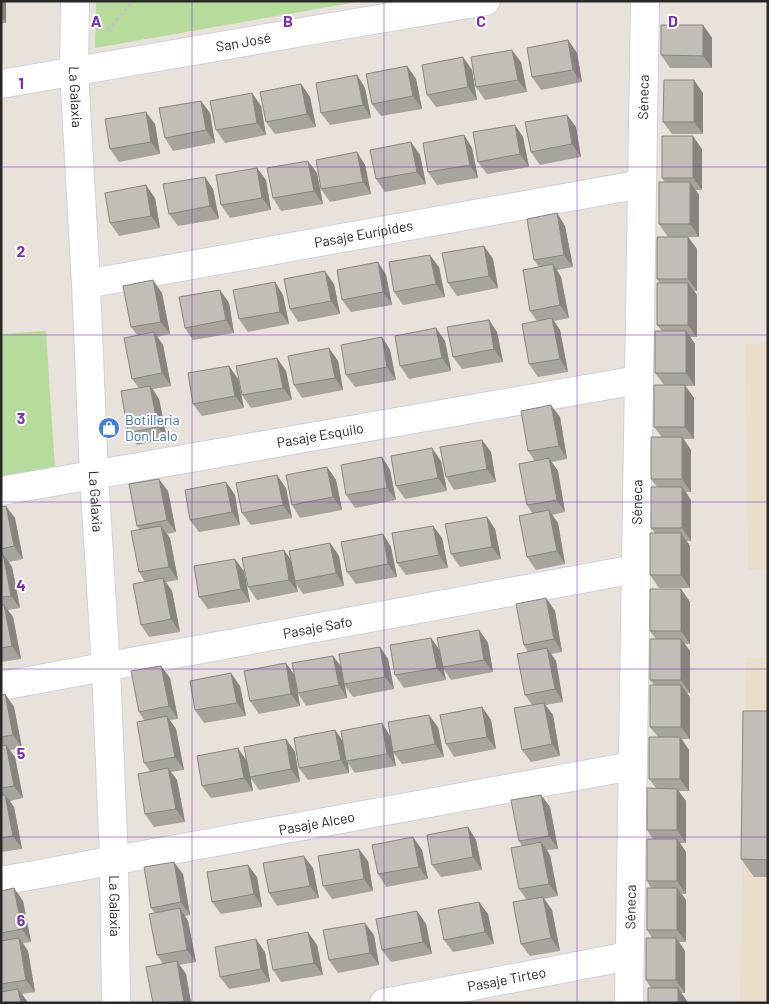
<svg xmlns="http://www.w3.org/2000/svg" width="769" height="1004" font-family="Barlow,sans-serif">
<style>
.education{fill:#eadecb}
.green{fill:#b6dc9b}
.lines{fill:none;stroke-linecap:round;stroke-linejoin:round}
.street-casing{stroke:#cdd1dc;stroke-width:30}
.path{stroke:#c3c3c3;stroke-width:3;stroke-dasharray:4 2.5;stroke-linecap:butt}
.street{stroke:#fff;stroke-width:28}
.wall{fill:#a7a39d}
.shaded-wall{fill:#88847f}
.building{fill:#c2bdb6;stroke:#88847f}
.grid{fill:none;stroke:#7b2cbf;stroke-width:1;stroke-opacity:0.55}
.labels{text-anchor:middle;stroke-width:4;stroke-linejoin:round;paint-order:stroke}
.street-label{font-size:14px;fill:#282828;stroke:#fff}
.shop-label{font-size:14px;fill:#366cbe;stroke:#fff;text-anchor:start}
.grid-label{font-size:16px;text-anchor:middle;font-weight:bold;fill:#7b2cbf;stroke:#fff;stroke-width:4;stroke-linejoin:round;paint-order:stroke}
</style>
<rect width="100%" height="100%" fill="#e9e2db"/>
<path class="education" d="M768 343V569L748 570 745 344Z
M768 657V1003H740L746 658Z"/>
<path class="green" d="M96 1H363L95 48Z
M46 331 55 470 1 479V334Z"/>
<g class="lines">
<g class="street-casing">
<g id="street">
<path id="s1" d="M75 1 74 71 86 284 94 474 106 668 114 860 116 1003"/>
<path id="s2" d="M1 84 302 32 486 1"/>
<path id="s3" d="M86 284 642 184"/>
<path id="s4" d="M1 491 638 380"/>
<path id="s5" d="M1 686 635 569"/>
<path id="s6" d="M1 881 632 766"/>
<path id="s7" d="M384 1003 629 956"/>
<path id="s8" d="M629 1003 645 1"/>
</g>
</g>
<path class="path" d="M107 31 133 1"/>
<use href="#street" class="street"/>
</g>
<path class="wall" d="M1 1H6V23H1Z
M703 25 712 38V68H670L661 55Z
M568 40 577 53 582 82 541 90 532 77Z
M463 57 472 70 477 100 436 107 427 95Z
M521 62 527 92 485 100 476 87Z
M407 66 416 79 422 109 381 116 372 104Z
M357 75 365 88 371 118 330 125 321 113Z
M301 84 310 97 316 127 275 134 266 122Z
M252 93 261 106 266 135 225 143 216 130Z
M703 93V134H672L663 122Z
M201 101 210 113 215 143 173 151 165 138Z
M567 115 576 127 581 157 540 165 531 152Z
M155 124 160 154 119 162 110 149Z
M515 125 523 137 529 167 487 174 478 162Z
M464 135 472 148 478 178 437 185 428 172Z
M411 142 420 155 426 184 385 192 376 179Z
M702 149V190H696L699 195V237H688L697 249V291H694L697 295V337H690L695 344V386H685L694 398V439H684L691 450V492H686L691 500V541H687L690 546V588H659L650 575 655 533 651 528 657 487 651 479 662 437 654 427 664 385 655 373 662 331 657 325 660 283 657 279 668 237 659 224 665 182 662 178Z
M357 152 365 165 371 194 330 202 321 189Z
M257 168 266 180 271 210 230 218 221 205Z
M317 173 323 204 281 211 273 198Z
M205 177 213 189 219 219 178 226 169 214Z
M155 198 160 228 119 236 110 223Z
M557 213 565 226 573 267 557 270 561 277 569 318 554 321 560 330 568 372 538 377 529 364 537 321 530 311 539 267 534 260Z
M484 246 493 259 498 288 457 296 448 283Z
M378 262 386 275 392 305 351 312 342 300Z
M439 267 445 297 403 305 394 292Z
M275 282 283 295 289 324 248 332 239 319Z
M334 284 340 314 298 322 290 309Z
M220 290 229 303 234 333 193 340 185 328Z
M162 293 170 334 157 337 163 345 171 386 153 389 159 399 167 439 137 445 128 433 139 388 132 379 137 335 131 327Z
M489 320 497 332 503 362 462 369 453 357Z
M436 328 445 341 451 371 409 379 400 366Z
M382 337 390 350 396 380 355 387 346 375Z
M329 348 338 361 343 390 302 398 294 385Z
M229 366 238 379 244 408 202 416 193 404Z
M286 371 292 400 251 408 242 395Z
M560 417 567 459 551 462 558 471 565 512 552 515 558 523 565 564 536 570 527 557 532 513 527 505 535 461 528 451Z
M482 440 491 452 496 482 454 490 446 477Z
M382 457 390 470 396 500 355 508 346 495Z
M441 461 447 491 405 499 396 486Z
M327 467 336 480 342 510 300 518 292 505Z
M226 482 235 495 240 525 199 532 190 520Z
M286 488 292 518 251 525 242 513Z
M168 491 176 532 167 534 170 538 178 580 166 582 172 591 180 632 149 637 141 625 145 582 139 572 140 530 137 526Z
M1 507 15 518 23 559 9 562 12 567 20 608 8 610 13 617 21 659 1 662Z
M487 517 495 529 501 559 460 567 451 554Z
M433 526 442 538 448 568 406 575 397 563Z
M383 534 391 547 397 577 356 584 347 572Z
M330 543 339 556 344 586 303 594 296 584 298 592 257 600 248 587 284 550 290 559Z
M244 571 250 602 208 609 199 597Z
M681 589 690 602V644H685L690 651V693H687L690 697V739H682L689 750V791H679L686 801V843H680L686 852V894H682L686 900V942H679L685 951V993H681L687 1001 651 988 646 980 652 938 647 930 651 888 647 881 653 839 647 830 656 788 649 779 658 737 650 727 654 685 650 680 656 639 650 631Z
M546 598 555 611 562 652 551 654 556 661 563 702 545 705 553 715 560 756 531 762 522 750 532 705 525 695 528 652 524 645Z
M479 630 488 643 493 672 451 680 443 668 446 680 404 688 395 675 431 638 440 651Z
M380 647 388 659 394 689 353 697 345 686 347 698 306 706 298 693 300 706 259 714 250 701 286 663 294 675 333 656 341 666Z
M161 666 170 678 178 719 170 720 176 729 184 770 171 772 177 780 185 822 154 827 145 814 150 771 144 763V720L139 712Z
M240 686 246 716 204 723 195 710Z
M5 694 14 707 22 748 10 750 15 757 23 798 10 801 14 807 22 849 1 852V695Z
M482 707 491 720 496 749 454 757 446 744Z
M768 711V877H754L741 859Z
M382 723 390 736 396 766 355 773 348 763 349 773 308 780 299 768 335 730 342 740Z
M438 727 444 757 402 764 393 752Z
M286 739 295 752 300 782 259 790 250 777V774L253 791 211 798 202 786Z
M541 795 550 807 558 849 547 850 550 855 558 896 544 899 552 910 560 951 530 956 521 944 527 900 519 889 522 846 519 841Z
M468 827 476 840 482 870 441 877 432 865Z
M413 837 422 850 428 879 386 887 378 874Z
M368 861 373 891 332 899 323 886Z
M313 868 319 898 277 906 269 893Z
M183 874 190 915 185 916 188 921 196 962 179 965 186 974 191 1003H153L163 964 157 955 155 913 151 908Z
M257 877 262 907 221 914 212 902Z
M1 891 23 901 31 942 23 943 28 951 35 992 22 994 27 1001 1 1003Z
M479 902 488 914 494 944 453 952 444 940Z
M417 911 426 924 432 954 391 962 382 950Z
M374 935 379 965 338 973 329 960Z
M317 945 323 975 281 982 273 970Z
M265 952 270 982 229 989 220 977Z"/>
<path class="shaded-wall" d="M1 1H6V23L1 16Z
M703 25 712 38V68L703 56Z
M568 40 577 53 582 82 573 70Z
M512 50 521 62 527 92 518 80Z
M463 57 472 70 477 100 468 87Z
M407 66 416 79 422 109 413 96Z
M357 75 365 88 371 118 363 105Z
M694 80 703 93V134L694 122Z
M301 84 310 97 316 127 307 114Z
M252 93 261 106 266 135 257 123Z
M201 101 210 113 215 143 206 130Z
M146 112 155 124 160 154 151 142Z
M567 115 576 127 581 157 572 144Z
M515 125 523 137 529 167 520 154Z
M464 135 472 148 478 178 470 165Z
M693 136 702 149V190L693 178Z
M411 142 420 155 426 184 417 172Z
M357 152 365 165 371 194 363 182Z
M308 161 317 173 323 204 314 191Z
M257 168 266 180 271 210 262 198Z
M205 177 213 189 219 219 210 206Z
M690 182 699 195V237L690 224Z
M146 185 155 198 160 228 151 216Z
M557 213 565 226 573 267 564 255Z
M688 237 697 249V291L688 279Z
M484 246 493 259 498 288 489 276Z
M430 255 439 267 445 297 436 284Z
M378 262 386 275 392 305 383 292Z
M553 264 561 277 569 318 560 305Z
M325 271 334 284 340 314 331 301Z
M153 280 162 293 170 334 161 322Z
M275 282 283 295 289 324 280 312Z
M688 283 697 295V337L688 325Z
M220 290 229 303 234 333 226 320Z
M552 318 560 330 568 372 560 359Z
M489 320 497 332 503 362 494 349Z
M436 328 445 341 451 371 442 358Z
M686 331 695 344V386L686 373Z
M154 332 163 345 171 386 162 373Z
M382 337 390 350 396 380 387 367Z
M329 348 338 361 343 390 335 378Z
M277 358 286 371 292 400 283 388Z
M229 366 238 379 244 408 235 396Z
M685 385 694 398V439L685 427Z
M150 386 159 399 167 439 158 427Z
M551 405 560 417 567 459 559 446Z
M682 437 691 450V492L682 479Z
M482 440 491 452 496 482 487 469Z
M432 448 441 461 447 491 438 478Z
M382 457 390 470 396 500 387 488Z
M549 458 558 471 565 512 557 500Z
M327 467 336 480 342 510 333 497Z
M277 475 286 488 292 518 283 505Z
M159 479 168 491 176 532 167 520Z
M226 482 235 495 240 525 232 512Z
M682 487 691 500V541L682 528Z
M6 506 15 518 23 559 14 546Z
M549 510 558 523 565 564 557 551Z
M487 517 495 529 501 559 492 547Z
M161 526 170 538 178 580 169 567Z
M433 526 442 538 448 568 439 555Z
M681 533 690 546V588L681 575Z
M383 534 391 547 397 577 388 564Z
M330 543 339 556 344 586 336 573Z
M284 550 293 563 295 581 296 584 298 592 289 580Z
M3 554 12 567 20 608 11 596Z
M235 559 244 571 250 602 241 589Z
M163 578 172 591 180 632 171 619Z
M681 589 690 602V644L681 631Z
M546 598 555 611 562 652 554 639Z
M4 605 13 617 21 659 12 646Z
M479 630 488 643 493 672 484 660Z
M431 638 440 651 446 680 437 668Z
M681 639 690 651V693L681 680Z
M380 647 388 659 394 689 385 677Z
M547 648 556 661 563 702 555 689Z
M333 656 342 668 344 684 345 686 347 698 339 685Z
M286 663 295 676 300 706 291 694Z
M161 666 170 678 178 719 169 706Z
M231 673 240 686 246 716 237 703Z
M681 685 690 697V739L681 727Z
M5 694 14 707 22 748 13 735Z
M544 703 553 715 560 756 552 744Z
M482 707 491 720 496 749 487 737Z
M429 715 438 727 444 757 435 744Z
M167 716 176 729 184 770 175 757Z
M382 723 390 736 396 766 387 754Z
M335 730 344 743 346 761 348 763 349 773 341 760Z
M680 737 689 750V791L680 779Z
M286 739 295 752 300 782 291 769Z
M6 745 15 757 23 798 14 786Z
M238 748 247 761 253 791 244 778Z
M168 768 177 780 185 822 176 809Z
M677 789 686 801V843L677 830Z
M5 795 14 807 22 849 13 836Z
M541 795 550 807 558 849 549 836Z
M468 827 476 840 482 870 473 857Z
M413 837 422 850 428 879 419 867Z
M677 839 686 852V894L677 881Z
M541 842 550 855 558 896 549 884Z
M359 849 368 861 373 891 364 879Z
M304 856 313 868 319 898 310 886Z
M174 862 183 874 190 915 181 902Z
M248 865 257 877 262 907 254 894Z
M14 888 23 901 31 942 22 929Z
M677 888 686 900V942L677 930Z
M543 897 552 910 560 951 551 938Z
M479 902 488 914 494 944 485 932Z
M180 908 188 921 196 962 187 950Z
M417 911 426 924 432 954 423 942Z
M365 923 374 935 379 965 370 953Z
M308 932 317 945 323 975 314 963Z
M19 938 28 951 35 992 26 980Z
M676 938 685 951V993L676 980Z
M256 939 265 952 270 982 261 969Z
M177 961 186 974 191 1003 184 1002Z
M678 988 687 1001V1003H678Z
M18 989 27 1001V1003H21Z"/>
<path class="building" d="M661 25H703V56L661 55Z
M568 40 573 70 532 77 527 48Z
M512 50 518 80 476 87 471 57Z
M463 57 468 87 427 95 422 65Z
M407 66 413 96 372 104 366 74Z
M357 75 363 105 321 113 316 83Z
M664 80H694V122H663Z
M301 84 307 114 266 122 260 92Z
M252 93 257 123 216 130 210 101Z
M201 101 206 130 165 138 159 108Z
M146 112 151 142 110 149 105 119Z
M567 115 572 144 531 152 525 122Z
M515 125 520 154 478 162 473 132Z
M464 135 470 165 428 172 423 143Z
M662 136H693V178H662Z
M411 142 417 172 376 179 370 150Z
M357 152 363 182 321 189 316 160Z
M308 161 314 191 273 198 267 168Z
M257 168 262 198 221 205 216 175Z
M205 177 210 206 169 214 163 184Z
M659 182H690V224H659Z
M146 185 151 216 110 223 105 193Z
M557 213 564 255 534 260 527 219Z
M657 237H688V279H657Z
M484 246 489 276 448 283 442 253Z
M430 255 436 284 394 292 389 262Z
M378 262 383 292 342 300 337 270Z
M553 264 560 305 530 311 523 270Z
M325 271 331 301 290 309 284 279Z
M153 280 161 322 131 327 123 286Z
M275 282 280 312 239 319 233 290Z
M657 283H688V325H657Z
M220 290 226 320 185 328 179 297Z
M552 318 560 359 529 364 522 324Z
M489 320 494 349 453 357 447 327Z
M436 328 442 358 400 366 395 336Z
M655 331H686V373H655Z
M154 332 162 373 132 379 124 338Z
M382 337 387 367 346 375 341 345Z
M329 348 335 378 294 385 288 356Z
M277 358 283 388 242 395 236 366Z
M229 366 235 396 193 404 188 373Z
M654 385H685V427H654Z
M150 386 158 427 128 433 121 391Z
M551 405 559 446 528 451 521 411Z
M651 437H682V479H651Z
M482 440 487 469 446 477 440 447Z
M432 448 438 478 396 486 391 456Z
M382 457 387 488 346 495 341 465Z
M549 458 557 500 527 505 519 464Z
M327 467 333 497 292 505 286 475Z
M277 475 283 505 242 513 236 483Z
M159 479 167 520 137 526 129 484Z
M226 482 232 512 190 520 185 490Z
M651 487H682V528H651Z
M6 506 14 546 1 549V507Z
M549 510 557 551 527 557 519 516Z
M487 517 492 547 451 554 445 524Z
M161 526 169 567 139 572 131 531Z
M433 526 439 555 397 563 392 533Z
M650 533H681V575H650Z
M383 534 388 564 347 572 341 542Z
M330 543 336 573 295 581 289 551Z
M284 550 289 580 248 587 242 558Z
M1 554H3L11 596 1 597Z
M235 559 241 589 199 597 194 566Z
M163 578 171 619 141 625 133 584Z
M650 589H681V631H650Z
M546 598 554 639 524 645 516 604Z
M1 605H4L12 646 1 648Z
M479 630 484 660 443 667 437 638Z
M431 638 437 668 395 675 390 645Z
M650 639H681V680H650Z
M380 647 385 677 344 684 339 654Z
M547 648 555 689 525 695 517 654Z
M333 656 339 685 298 693 292 663Z
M286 663 291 694 250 701 244 671Z
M161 666 169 706 139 712 131 671Z
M231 673 237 703 195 710 190 681Z
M650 685H681V727H650Z
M5 694 13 735 1 737V695Z
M544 703 552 744 522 750 514 708Z
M482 707 487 737 446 744 440 715Z
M743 711H768V860L741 859Z
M429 715 435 744 393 752 388 722Z
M167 716 175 757 144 763 137 722Z
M382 723 387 754 346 761 341 731Z
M335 730 341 760 299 768 294 738Z
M649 737H680V779H649Z
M286 739 291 769 250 777 244 747Z
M6 745 14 786 1 788V746Z
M238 748 244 778 202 786 197 756Z
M168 768 176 809 145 814 138 774Z
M647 788 677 789V830H647Z
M1 795H5L13 836 1 838Z
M541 795 549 836 519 841 511 800Z
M468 827 473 857 432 865 427 835Z
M413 837 419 867 378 874 372 845Z
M647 839H677V881H647Z
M541 842 549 884 519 889 511 848Z
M359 849 364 879 323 886 318 856Z
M304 856 310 886 269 893 263 863Z
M174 862 181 902 151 908 144 867Z
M248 865 254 894 212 902 207 872Z
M14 888 22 929 1 933V891Z
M647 888H677V930H647Z
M543 897 551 938 521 944 513 902Z
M479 902 485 932 444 940 438 910Z
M180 908 187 950 157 955 149 914Z
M417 911 423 942 382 950 376 919Z
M365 923 370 953 329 960 323 930Z
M308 932 314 963 273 970 267 940Z
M19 938 26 980 1 984V941Z
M646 938H676V980H646Z
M256 939 261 969 220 977 215 947Z
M177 961 184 1002 153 1003 146 967Z
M648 988H678V1003H648Z
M18 989 21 1003H1V992Z"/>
<path class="grid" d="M192 1V1003M384 1V1003M577 1V1003M1 167H768M1 335H768M1 502H768M1 669H768M1 837H768"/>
<defs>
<g id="shop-disc" transform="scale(1.125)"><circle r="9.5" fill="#3f7fe0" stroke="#fff"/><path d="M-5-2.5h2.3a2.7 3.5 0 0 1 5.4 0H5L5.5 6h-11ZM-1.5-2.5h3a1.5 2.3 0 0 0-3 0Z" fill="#fff"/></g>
</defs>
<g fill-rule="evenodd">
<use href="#shop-disc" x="109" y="428"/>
</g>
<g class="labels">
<g class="street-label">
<text dy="5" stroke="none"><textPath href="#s2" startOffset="246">San José</textPath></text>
<text dy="5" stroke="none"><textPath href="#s1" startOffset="96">La Galaxia</textPath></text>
<text dy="5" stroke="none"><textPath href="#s8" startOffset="906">Séneca</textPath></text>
<text dy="5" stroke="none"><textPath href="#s3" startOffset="282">Pasaje Eurípides</textPath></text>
<text dy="5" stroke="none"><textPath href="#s4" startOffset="324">Pasaje Esquilo</textPath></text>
<text dy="5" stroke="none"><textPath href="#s1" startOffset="501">La Galaxia</textPath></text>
<text dy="5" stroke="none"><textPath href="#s8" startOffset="501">Séneca</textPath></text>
<text dy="5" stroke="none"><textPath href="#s5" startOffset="322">Pasaje Safo</textPath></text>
<text dy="5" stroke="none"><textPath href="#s6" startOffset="321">Pasaje Alceo</textPath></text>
<text dy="5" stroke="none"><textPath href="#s1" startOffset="906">La Galaxia</textPath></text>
<text dy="5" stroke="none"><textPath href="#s8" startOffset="96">Séneca</textPath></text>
<text dy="5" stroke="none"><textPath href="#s7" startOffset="125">Pasaje Tirteo</textPath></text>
</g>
<g class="shop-label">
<text x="125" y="425">Botilleria<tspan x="125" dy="16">Don Lalo</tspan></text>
</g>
</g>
<g class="grid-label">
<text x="96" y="27">A</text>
<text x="288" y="27">B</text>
<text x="481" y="27">C</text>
<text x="673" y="27">D</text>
<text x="21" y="89">1</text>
<text x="21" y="257">2</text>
<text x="21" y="424">3</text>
<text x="21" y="591">4</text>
<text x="21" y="759">5</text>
<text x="21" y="926">6</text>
</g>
<rect width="769" height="1004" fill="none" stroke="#282828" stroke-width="5"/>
</svg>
